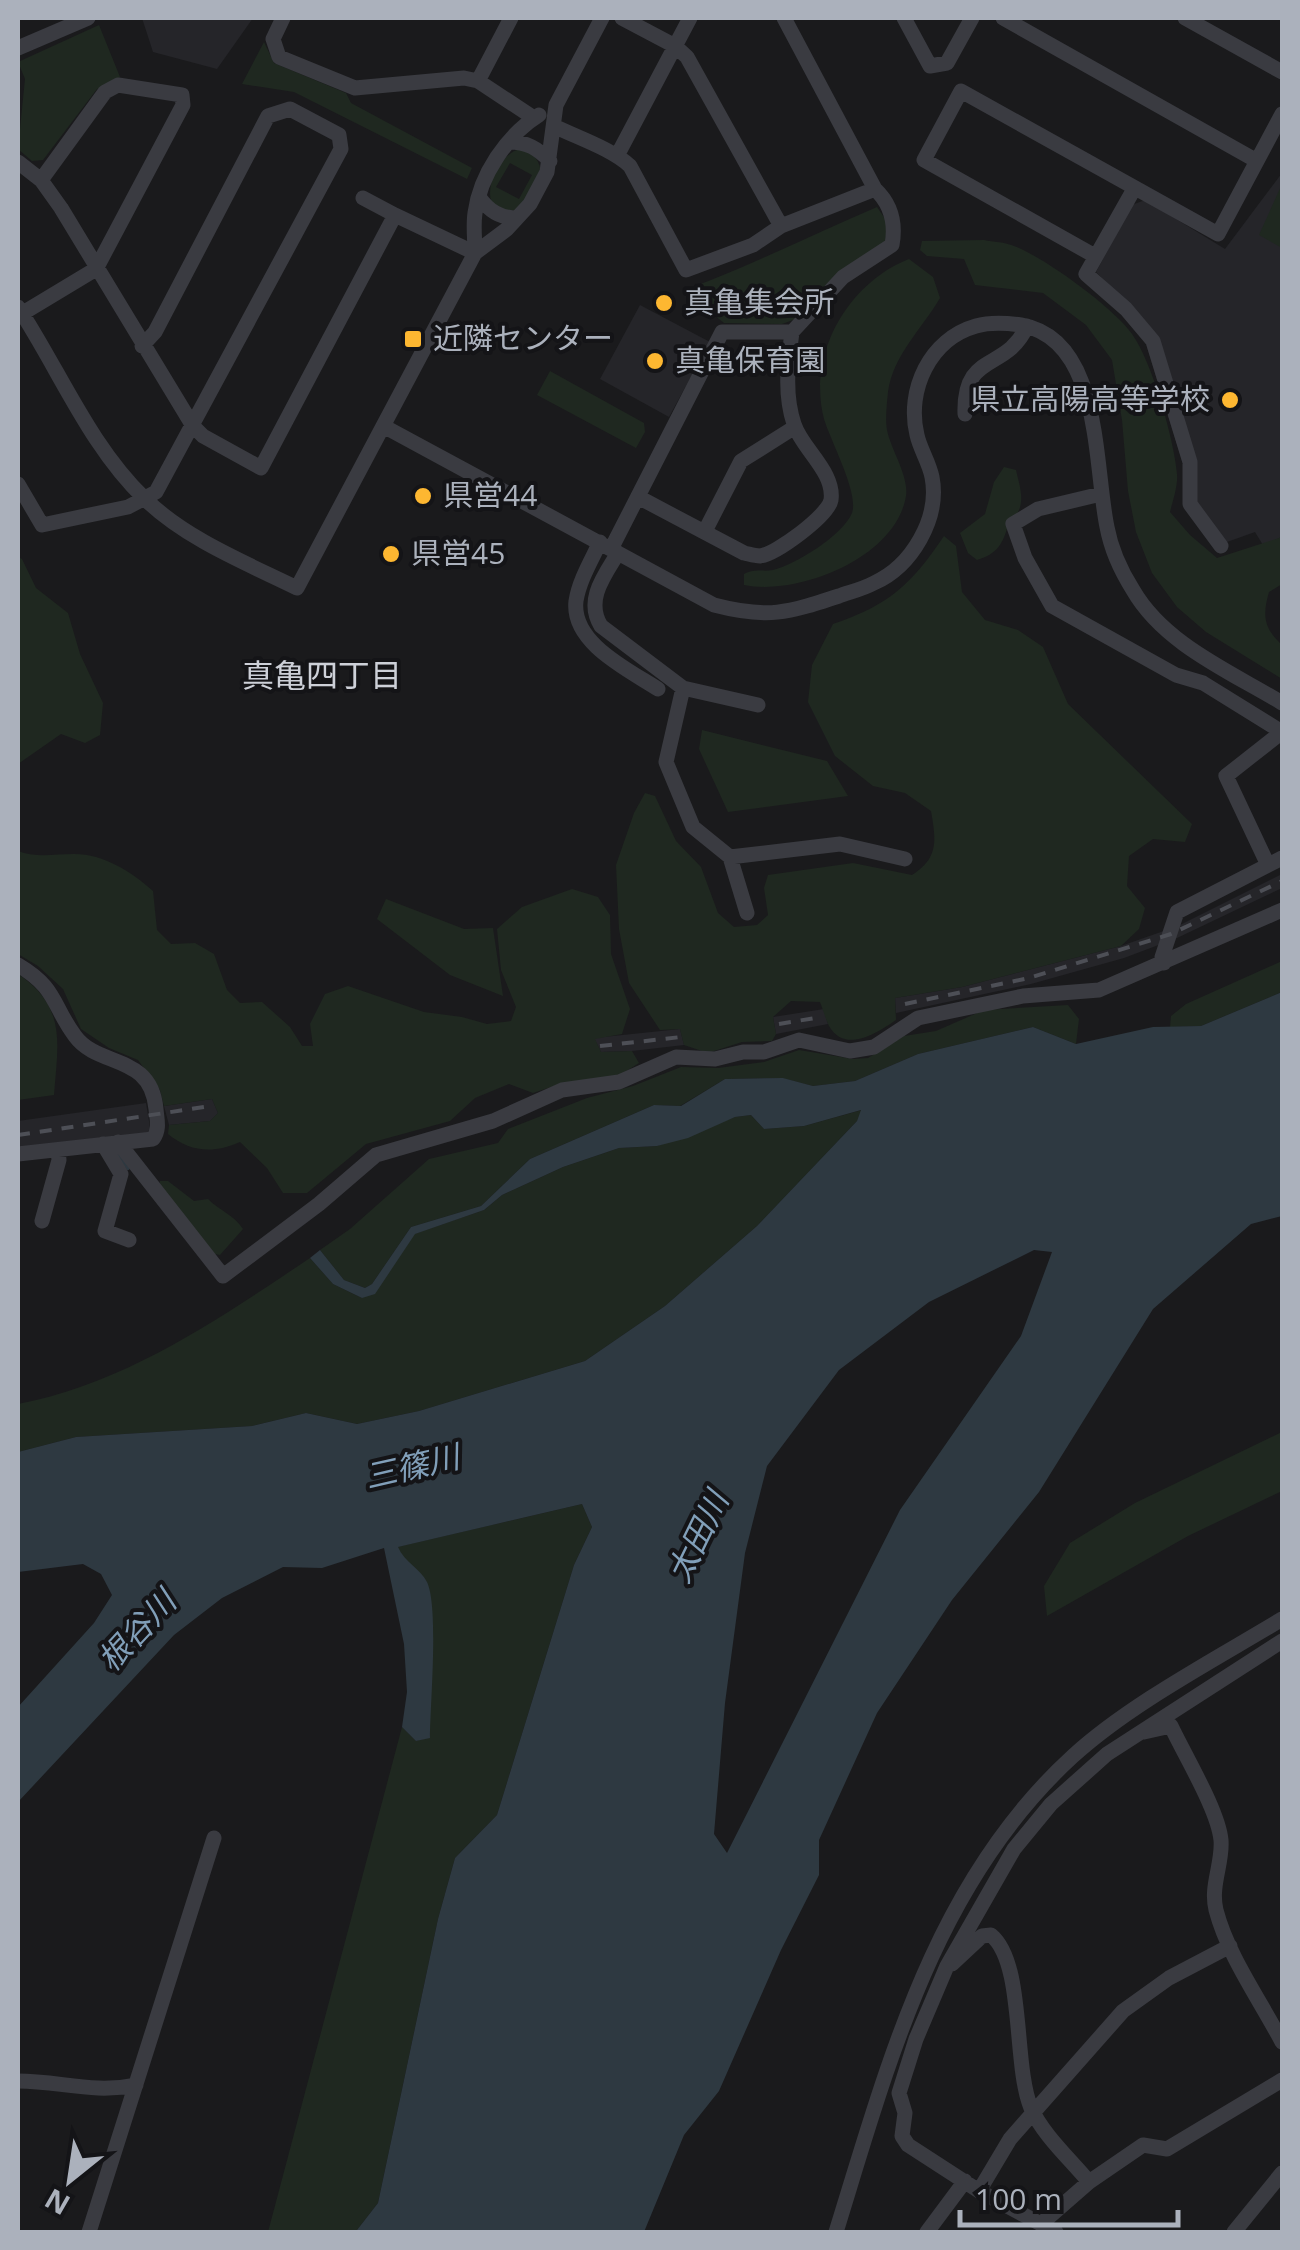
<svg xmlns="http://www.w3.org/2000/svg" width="1300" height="2250" font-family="'Open Sans','Noto Sans JP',sans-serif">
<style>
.built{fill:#252529}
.green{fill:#1f2820;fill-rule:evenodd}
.water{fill:#2e3941;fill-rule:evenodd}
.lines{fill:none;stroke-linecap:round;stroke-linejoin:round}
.stream{stroke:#2e3941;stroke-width:4}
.minor{stroke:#3a3b41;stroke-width:15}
.rail{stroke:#4d4f56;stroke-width:4;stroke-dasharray:12 10;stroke-linecap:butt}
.poi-dot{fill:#fdb731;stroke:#141417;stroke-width:4}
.labels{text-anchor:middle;stroke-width:8;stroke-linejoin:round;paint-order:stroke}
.poi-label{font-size:30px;fill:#abb1bc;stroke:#141417;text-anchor:start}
.neighbourhood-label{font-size:32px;fill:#cdd0d8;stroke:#141417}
.water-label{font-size:32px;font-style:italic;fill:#819fb9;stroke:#141417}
</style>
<rect width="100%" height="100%" fill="#1a1a1c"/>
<path class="built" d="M142 18H253L217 69 153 52Z
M1282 173V537L1263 545 1255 532 1227 542 1196 506 1136 312 1096 272 1132 205 1145 200 1225 249Z
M640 305 710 342 669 417 600 379Z
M1282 874V888L1177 938 1124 958 1031 984 896 1013 895 998 962 987 1121 946 1178 926Z
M824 1009 828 1024 776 1034 773 1017Z
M680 1029 684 1045 632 1051 601 1052 594 1038Z
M212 1099 218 1113 210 1121 169 1125 164 1106Z
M146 1103 151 1133 18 1149V1121Z"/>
<path class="green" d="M99 25 120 77 97 89 43 160 32 161 18 149 25 79 18 62Z
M264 42 274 63 346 93 351 103 472 168 467 179 294 92 242 84Z
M519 149C533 151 541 161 541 175L519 210 503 211 491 201C486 182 501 155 519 149ZM510 163 532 175 519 199 496 187Z
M1282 184V248L1259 235Z
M877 207 890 226 887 241 793 320 782 324 724 323 692 297 693 287C756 263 816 233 877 207Z
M984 240C993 242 1005 242 1014 246 1044 257 1114 308 1132 334 1152 362 1174 439 1177 474 1178 486 1173 500 1170 512L1190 535 1217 558 1282 537V584L1269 592C1262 616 1264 628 1282 645V679L1206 632 1177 607 1152 573 1136 532 1128 491 1122 420 1112 360 1086 325 1043 293 975 285 964 259 927 256 920 250 922 241Z
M909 259 933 277 940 298C922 329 893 355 888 392 887 403 885 419 887 430 891 450 909 476 906 496 896 558 798 596 744 585V574C754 568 762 572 773 570 795 565 843 535 852 513 859 493 831 442 824 419 807 354 848 283 909 259Z
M550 371 644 423 645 432 636 448 537 395Z
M1004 467 1016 470C1019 484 1025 499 1018 512 1013 521 1011 515 1008 525 1003 544 997 554 977 560L968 553 960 533 985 514 994 482Z
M944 536 956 546 962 592 985 620 1018 630 1043 647 1068 704 1192 824 1185 842 1153 839 1129 856 1127 886 1145 908 1139 929 1121 946 962 987 895 998 896 1020C877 1033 845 1054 829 1026 825 1018 823 1009 820 1002L791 1001 773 1017 776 1034 772 1041 742 1042 708 1053 684 1045 680 1029 660 1030 629 983 619 929 616 865 634 813 645 793 655 796 676 841 701 867 718 913 734 927 757 925 768 915 764 888 768 875 853 863 912 875C939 858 936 840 931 811L905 793 873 786 835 756 808 702 812 665 833 624C889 605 911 585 944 536Z
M18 557 22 559 36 588 68 613 80 654 103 703 100 735 85 743 61 734 18 764Z
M702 730 827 761 848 796 728 812 699 749Z
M18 851C35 858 55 854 74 854 104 854 132 872 153 891L157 930 171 944 195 943 214 954 227 990 240 1003 262 1002 290 1027 302 1046H313L310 1024 325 994 348 986 424 1012 462 1017 487 1024 511 1021 516 1007 501 970 497 929 522 907 572 889 598 897 610 915 611 954 630 1009 622 1034 595 1039 601 1052 632 1051 639 1063 617 1077 560 1084 533 1093 509 1084 475 1098 450 1121 366 1144 307 1193H283L267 1168 240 1142C213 1154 190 1152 168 1134L169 1125 210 1121 218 1113 212 1099 164 1106 160 1090 138 1060 109 1048 81 1029 63 989 38 966 18 954Z
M386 899 464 929 493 928 503 996 450 975 377 919Z
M1282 961V992L1201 1026 1170 1027 1171 1016 1186 1004Z
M18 974C67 1007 58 1043 54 1095L18 1100Z
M1068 1005 1079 1019 1076 1044 1033 1027 918 1054 855 1081 813 1086 782 1078 725 1079 680 1106 654 1105 530 1159 481 1206 411 1227 372 1284 365 1288 344 1280 320 1250 350 1229 429 1159 498 1143 508 1129 587 1098 633 1086 681 1067 718 1068 764 1062 799 1050 853 1059 868 1058 904 1036 936 1031 984 1010Z
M862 1110 857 1121 757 1226 665 1306 585 1361 419 1411 357 1424 306 1413 252 1426 76 1437 18 1452V1404C127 1383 219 1319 310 1258L333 1284 362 1298 414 1234 484 1210 502 1195 563 1167 619 1148 657 1146 735 1117 751 1115 764 1129 804 1126Z
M160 1181H168L194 1201 208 1199C220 1211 234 1215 243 1229L220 1255 210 1253 159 1188Z
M1282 1432V1491L1188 1536 1047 1616 1044 1586 1070 1543 1135 1503Z
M582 1504 592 1527 574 1565 497 1815 455 1858 438 1919 378 2203 357 2230 352 2232H268L402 1727 416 1741 430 1737 427 1582 402 1556 397 1547Z"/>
<path class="water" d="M1282 992V1216L1251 1224 1153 1309 1039 1492 952 1600 877 1713 819 1840V1875L781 1950 719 2091 684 2135 644 2232H352L357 2230 378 2203 438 1919 455 1858 497 1815 574 1565 592 1527 582 1504 398 1547C404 1562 421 1569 427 1582 439 1608 430 1705 430 1738L416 1741 402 1727 407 1692 404 1644 384 1548 322 1568 283 1567 222 1598 174 1635 18 1802V1707L94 1623 112 1595 101 1574 83 1564 18 1572V1452L76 1437 252 1426 306 1413 357 1424 419 1411 585 1361 665 1306 757 1226 857 1121 861 1110 804 1126 764 1129 751 1115 735 1117 688 1138 657 1146 619 1148 563 1167 502 1195 484 1210 415 1234 375 1294 362 1298 333 1284 310 1258 320 1250 344 1280 365 1288 372 1284 411 1227 481 1206 530 1159 654 1105 681 1106 725 1079 783 1078 813 1086 855 1081 918 1054 1033 1027 1076 1044 1153 1027 1201 1026ZM1034 1250 1052 1252 1021 1336 900 1510 727 1853 714 1834 725 1703 745 1553 767 1466 839 1370 929 1302Z"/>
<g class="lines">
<path class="stream" d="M119 1155 128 1168"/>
<path class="minor" d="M283 18 273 39 279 57 355 88 464 78 478 81 534 118
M622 18 675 46 687 57 781 226
M904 18 930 66 947 63 972 18
M1003 18 1257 161
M1185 18 1282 72
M18 48 88 18
M478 81 511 18
M554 126C578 138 612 149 630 166L686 270 753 245 781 226 875 189
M509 142C527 142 537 148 550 161
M618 154 690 18
M18 162 41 180 61 208 193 426 203 436 261 468 395 215 475 253
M1134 189 1086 274 1126 309 1153 341 1190 462V504L1221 546
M479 197C489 211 500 218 517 218
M363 198 395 215
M475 253C475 240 473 226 475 213 480 175 507 135 539 115
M1095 256 924 160 961 91 1218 234 1282 114
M18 307C60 371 89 445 145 499 186 539 246 563 297 588L475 253 507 229 530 204 547 172 556 105 602 18
M18 316 96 269 183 105 182 95 118 85 105 92 41 180
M965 414C963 350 1006 373 1027 326
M385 427 714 605C768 619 787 613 839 596 850 592 863 589 874 583 912 566 940 518 932 477 929 462 920 449 917 435 906 390 930 339 976 326 990 322 1007 323 1021 325 1102 339 1094 465 1107 527 1111 549 1121 571 1133 590 1164 644 1231 672 1282 703
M18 484 42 525 128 507 156 492 341 149 339 135 290 109 268 116 155 332 142 346
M1101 494 1038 509 1013 524 1025 558 1052 606 1176 675 1203 683 1282 732 1226 776 1268 865
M638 497 744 553C749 554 754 556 760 556 776 554 828 516 831 500 835 472 802 449 794 424 784 394 788 364 792 332
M705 531 741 461 795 427
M600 542C591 561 579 581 576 601 571 643 629 670 658 689
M611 549 722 332H792L843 277 892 245C896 223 891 204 875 189L784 18
M618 553C604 576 585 600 601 626L683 688 758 705
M683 688 666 762 693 827 730 857 840 844 905 859
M730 857 747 913
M1164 963 1162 957 1177 912 1282 858
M18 965C57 988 52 1005 75 1036 98 1068 151 1053 156 1109 157 1120 160 1129 153 1139L18 1154
M118 1142 223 1276 319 1204 376 1155 493 1121 562 1090 619 1082 676 1057 715 1059 743 1052H764L799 1040 850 1051 874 1047 918 1018 1023 996 1099 990 1282 910
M103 1144 121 1174 105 1231 129 1240
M42 1221 59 1160 58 1150
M1144 1732 1171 1726C1185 1756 1218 1810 1221 1840 1223 1863 1210 1886 1216 1910 1228 1956 1260 2000 1282 2042
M952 1964 982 1936 991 1935C1025 1963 1013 2065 1031 2108 1043 2135 1071 2160 1089 2182
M18 2081C60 2081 93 2094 136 2085
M979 2191 1010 2139 1123 2011 1169 1978 1230 1946
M1042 2223 1089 2182 1143 2145 1167 2149 1282 2080
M89 2232 214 1838
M836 2232C889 2061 935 1882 1073 1756 1130 1704 1216 1659 1282 1619
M927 2232 965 2181
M1056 2232 979 2191 908 2145 902 2136 905 2113 899 2093 916 2039 947 1966 1014 1849 1051 1804 1107 1754 1282 1641
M1234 2232 1282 2173"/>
<path class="rail" d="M905 1004 1029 978 1171 934 1282 881
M779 1024 821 1017
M600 1046 681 1037
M18 1135 211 1106"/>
</g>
<g class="poi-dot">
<circle cx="664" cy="303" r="10"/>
<rect x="403" y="329" width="20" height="20" rx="5"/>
<circle cx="655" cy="361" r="10"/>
<circle cx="1230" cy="400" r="10"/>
<circle cx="423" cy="496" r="10"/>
<circle cx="391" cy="554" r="10"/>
</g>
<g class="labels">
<g class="poi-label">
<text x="684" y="313">真亀集会所</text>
<text x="433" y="349">近隣センター</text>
<text x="675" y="371">真亀保育園</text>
<text x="1210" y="410" text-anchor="end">県立高陽高等学校</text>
<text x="443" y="506">県営44</text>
<text x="411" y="564">県営45</text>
</g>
<g class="neighbourhood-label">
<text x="322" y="687">真亀四丁目</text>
</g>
<g class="water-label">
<text transform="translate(412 1467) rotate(-13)" y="11">三篠川</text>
<text transform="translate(698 1537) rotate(-64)" y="11">太田川</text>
<text transform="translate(137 1631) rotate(-47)" y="11">根谷川</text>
</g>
</g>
<rect width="1300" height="2250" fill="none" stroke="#abb1bc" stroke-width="40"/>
<g transform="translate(70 2180) rotate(210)" stroke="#141417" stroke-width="8" paint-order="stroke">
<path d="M0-8L18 38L0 25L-18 38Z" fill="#abb1bc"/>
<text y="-15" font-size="28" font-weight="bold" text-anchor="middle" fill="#abb1bc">N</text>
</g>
<path d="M960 2210v15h218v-15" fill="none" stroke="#abb1bc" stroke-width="5"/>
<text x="975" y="2210" font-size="30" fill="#abb1bc" stroke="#141417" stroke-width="8" paint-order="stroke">100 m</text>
</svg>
